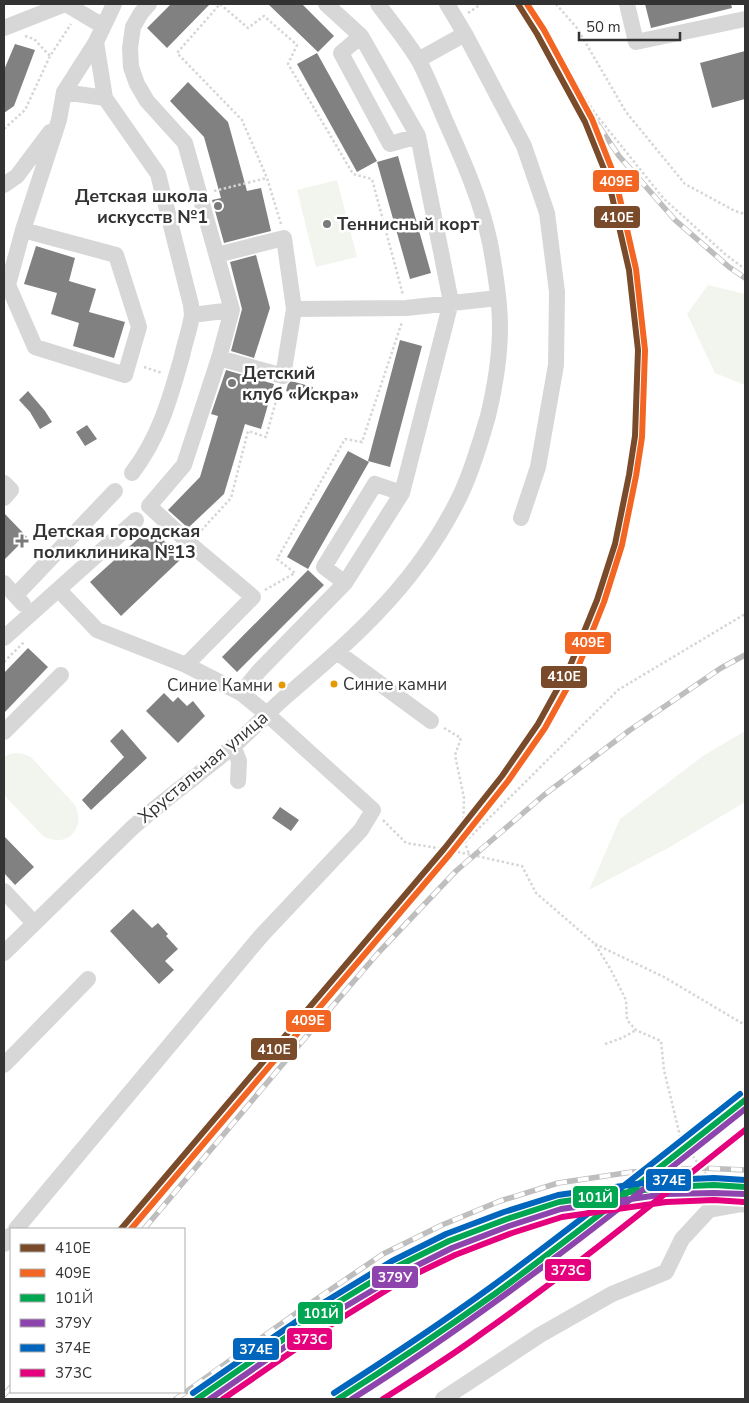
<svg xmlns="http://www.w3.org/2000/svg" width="749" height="1403" font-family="'Nunito Sans',sans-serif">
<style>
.green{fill:#f1f5ed}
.building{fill:#818181}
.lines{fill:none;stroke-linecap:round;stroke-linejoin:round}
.path{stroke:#d6d6d6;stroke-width:2.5;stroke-dasharray:2.5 2.5;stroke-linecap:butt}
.minor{stroke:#d7d7d7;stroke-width:16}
.rail-casing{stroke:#bebebe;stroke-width:5.5}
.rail{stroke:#fff;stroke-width:4;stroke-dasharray:11;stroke-linecap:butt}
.rail-1-casing{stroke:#fff;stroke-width:10}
.rail-2-casing{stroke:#fff;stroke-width:10}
.rail-3-casing{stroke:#fff;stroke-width:10}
.rail-4-casing{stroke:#fff;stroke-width:10}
.rail-5-casing{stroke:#fff;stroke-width:10}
.rail-6-casing{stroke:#fff;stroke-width:10}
.rail-1{stroke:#7a4b2a;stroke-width:6}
.rail-2{stroke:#f26522;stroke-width:6}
.rail-3{stroke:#00a651;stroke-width:6}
.rail-4{stroke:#8e44ad;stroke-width:6}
.rail-5{stroke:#0065bd;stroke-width:6}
.rail-6{stroke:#e5007d;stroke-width:6}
.poi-dot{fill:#7a7a7a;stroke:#fff;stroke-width:2}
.bus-dot{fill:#e39a05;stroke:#fff;stroke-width:2}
.labels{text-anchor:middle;stroke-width:5;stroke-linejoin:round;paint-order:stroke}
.bus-label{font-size:17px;fill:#333;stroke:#fff;text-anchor:start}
.poi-label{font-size:18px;font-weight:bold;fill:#333;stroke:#fff;text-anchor:start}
.street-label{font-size:18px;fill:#333;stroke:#fff}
.line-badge{stroke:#fff;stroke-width:2}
.badge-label{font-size:14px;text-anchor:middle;font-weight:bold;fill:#fff}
</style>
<rect width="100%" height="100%" fill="#fff"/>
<path class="green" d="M337 180 357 257 316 267 297 190Z
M708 285 745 294V385L715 373 687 314Z
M745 731V802L670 847 589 890 620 819 703 756Z
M17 753 24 754 31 757 75 805C87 829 66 849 43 836L4 795V757L10 754Z"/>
<path class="building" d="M171 4H210L167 48 147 28Z
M268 4H302L334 36 318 52Z
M645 4H731L732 8 651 28Z
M15 44 35 50 14 106 4 113V70Z
M745 51V99L712 108 700 63Z
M317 53 377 161 357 172 297 64Z
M188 82 228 122 247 191 261 188 271 231 224 243 212 200 221 198 204 137 170 101Z
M398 156 431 273 410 279 377 162Z
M36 246 75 258 69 281 96 289 89 312 125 322 114 358 73 346 79 323 51 314 57 293 24 284Z
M256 255 270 308 254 358 231 351 242 309 230 262Z
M400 340 422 346 390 467 368 461Z
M226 370 274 384 261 429 245 424 224 494 188 528 168 510 200 477 218 416 211 414Z
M291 381 313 387 310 398 286 391 288 384Z
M28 391 45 411 52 422 40 429 30 412 19 400Z
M87 425 97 439 85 446 76 432Z
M348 451 369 462 308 569 287 557Z
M4 513 27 537 4 560Z
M151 527 181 559 121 616 90 582Z
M308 570 324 585 237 672 222 657Z
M28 648 48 667 4 713V673Z
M164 693 173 702 178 697 187 706 193 701 205 716 178 743 146 711Z
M122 729 147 758 91 810 82 800 124 757 110 741Z
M280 807 299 820 291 831 272 818Z
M4 836 34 867 15 885 4 873Z
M133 909 152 928 158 923 168 934 166 936 178 949 165 961 174 970 159 984 110 931Z"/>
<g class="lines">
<path class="path" d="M526 4 543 29 594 112 664 199 725 254 745 269
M556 4 577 28 626 112 685 184 735 211 745 214
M468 13 481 4
M25 36 34 39 50 56
M4 129 25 110 50 56 71 24
M214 191 267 178
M281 224 267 178 242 120 177 53 220 4 248 28 264 16 297 45 288 64 353 174 372 179 403 295
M144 367 162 373
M198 534 231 498 248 431 266 437 279 390
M265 590 295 573 277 559 345 439 362 442 402 322
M4 662 24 642
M444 728 461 738 455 755 464 798 463 838 469 854
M383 820 406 843 444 849 522 866 536 893 595 944 611 970 626 1000 627 1020 636 1030 661 1041 664 1070 681 1140 714 1185 721 1192
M465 842 618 690 745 614
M595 944 664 977 745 1025
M605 1044 622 1038 636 1030"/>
<path class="minor" d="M66 4 103 26
M114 4 96 42 105 98 158 174 191 305 192 315C190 329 185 342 182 356 170 399 159 438 132 473
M447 4 465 34 524 146 547 213 557 292 556 365 538 467 521 518
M627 4 636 42 745 19
M4 28 65 4
M361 36 341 53 390 144 418 136
M96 42 64 92 105 98
M418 60 465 34
M4 185 17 176 50 132
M23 230 8 285 35 347 125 375 139 327 116 255 23 230 59 120 64 92
M217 255 284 238 294 309 283 376 219 358
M294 309 406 308 498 298
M192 315 232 310
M4 483 11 490 4 498
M4 583 23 604
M345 583 324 567 375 484 402 493
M59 590 97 630 186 665
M16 595 115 491
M4 638 136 520
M337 652 431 721
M241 693 259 671 345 583 402 493 451 302 418 136 361 36 326 4
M4 732 61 675
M233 746 239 761 238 781
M4 891 34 923
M4 953 131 829C163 800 199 775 232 747 250 732 266 714 283 699 315 671 347 645 376 614 409 580 439 539 460 496 472 471 480 443 488 416 495 387 500 357 500 327 500 299 495 270 490 243 481 200 463 160 445 120 437 101 429 80 419 61 408 42 391 22 378 4
M4 1065 88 979
M16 1229 261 936 361 830 373 810 267 714 241 693 186 665 253 597 189 543 149 506 184 465 219 358 232 310 185 143 147 101 137 84 131 67 130 48 133 27 141 13 149 4
M4 1244 11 1235
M443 1399 540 1335 612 1294 666 1272 682 1239 709 1210 742 1204 745 1205"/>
<g class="rail-casing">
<path id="rail" d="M537 34 619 156 675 220 729 267 745 278
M144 1229 293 1052 379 952 456 871 544 795 630 730 721 668 745 655
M4 1395 11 1387
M176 1399 299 1311 383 1254 442 1225 500 1201 558 1183 632 1172 702 1168 745 1170"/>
</g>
<use href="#rail" class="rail"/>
<g class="rail-1-casing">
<path id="rail-1" d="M121 1229 444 849 502 776 538 724 570 666 597 600 615 544 629 475 635 436 638 350 629 270 608 179 585 122 537 34 518 4"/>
</g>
<g class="rail-2-casing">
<path id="rail-2" d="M131 1229 450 854 508 781 545 728 577 670 604 602 622 545 636 476 642 437 645 350 636 269 615 177 592 119 544 30 527 4"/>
</g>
<g class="rail-3-casing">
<path id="rail-3" d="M197 1399 327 1309 396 1267 449 1241 507 1219 559 1202 665 1187 714 1185 745 1187
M338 1399C392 1365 444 1330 496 1293 581 1231 663 1165 745 1100"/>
</g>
<g class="rail-4-casing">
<path id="rail-4" d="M210 1399 331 1315 400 1274 452 1248 509 1226 561 1209 666 1194 714 1193 745 1194
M352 1399C490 1312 617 1211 745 1109"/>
</g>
<g class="rail-5-casing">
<path id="rail-5" d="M193 1393 323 1303 392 1261 446 1234 504 1212 558 1195 665 1180 714 1178 745 1180
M334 1393C387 1359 440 1324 491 1287 576 1225 658 1159 740 1094"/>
</g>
<g class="rail-6-casing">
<path id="rail-6" d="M223 1399 335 1322 403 1280 455 1255 512 1233 562 1217 666 1202 714 1200 744 1202
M383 1399C416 1378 450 1357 481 1334 572 1270 658 1199 745 1130"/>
</g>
<use href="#rail-1" class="rail-1"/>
<use href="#rail-2" class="rail-2"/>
<use href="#rail-3" class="rail-3"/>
<use href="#rail-4" class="rail-4"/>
<use href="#rail-5" class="rail-5"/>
<use href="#rail-6" class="rail-6"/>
</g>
<g class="poi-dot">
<circle cx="218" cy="206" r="5"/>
<circle cx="327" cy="224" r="5"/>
<circle cx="232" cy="383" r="5"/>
<path d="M19.5 533.5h5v5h5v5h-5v5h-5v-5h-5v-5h5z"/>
</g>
<g class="bus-dot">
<circle cx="334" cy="684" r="4.5"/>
<circle cx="282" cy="685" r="4.5"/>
</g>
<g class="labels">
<g class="bus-label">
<text x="343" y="690">Синие камни</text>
<text x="273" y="691" text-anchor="end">Синие Камни</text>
</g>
<g class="poi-label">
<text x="208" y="202" text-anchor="end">Детская школа<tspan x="208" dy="21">искусств №1</tspan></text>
<text x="337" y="230">Теннисный корт</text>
<text x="242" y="379">Детский<tspan x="242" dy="21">клуб «Искра»</tspan></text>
<text x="33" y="537">Детская городская<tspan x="33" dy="21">поликлиника №13</tspan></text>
</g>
<g class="street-label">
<text transform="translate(203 767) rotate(-40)" y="6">Хрустальная улица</text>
</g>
</g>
<g class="line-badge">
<rect x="592" y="169" width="48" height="24" rx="5" fill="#f26522"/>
<rect x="593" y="205" width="48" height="24" rx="5" fill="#7a4b2a"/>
<rect x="564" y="631" width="48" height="24" rx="5" fill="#f26522"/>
<rect x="540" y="665" width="48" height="24" rx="5" fill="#7a4b2a"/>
<rect x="285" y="1009" width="47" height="24" rx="5" fill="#f26522"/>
<rect x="250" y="1037" width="48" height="24" rx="5" fill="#7a4b2a"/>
<rect x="645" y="1168" width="47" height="24" rx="5" fill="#0065bd"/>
<rect x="572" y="1185" width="47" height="24" rx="5" fill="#00a651"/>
<rect x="544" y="1258" width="48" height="24" rx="5" fill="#e5007d"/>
<rect x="371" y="1265" width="48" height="24" rx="5" fill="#8e44ad"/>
<rect x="297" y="1301" width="47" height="24" rx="5" fill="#00a651"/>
<rect x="286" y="1327" width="47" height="24" rx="5" fill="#e5007d"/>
<rect x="232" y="1337" width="48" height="24" rx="5" fill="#0065bd"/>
</g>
<g class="badge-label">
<text x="616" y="186">409E</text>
<text x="617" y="222">410E</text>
<text x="588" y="647">409E</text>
<text x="564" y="681">410E</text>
<text x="308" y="1025">409E</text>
<text x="274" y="1054">410E</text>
<text x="669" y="1185">374Е</text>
<text x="595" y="1202">101Й</text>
<text x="568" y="1275">373C</text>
<text x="395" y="1282">379У</text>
<text x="321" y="1318">101Й</text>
<text x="310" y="1344">373C</text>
<text x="256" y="1354">374Е</text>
</g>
<rect width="749" height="1403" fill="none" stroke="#333333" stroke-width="10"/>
<rect x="10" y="1228" width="175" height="165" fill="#ffffff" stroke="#adadad"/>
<rect x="20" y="1244" width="25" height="8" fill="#7a4b2a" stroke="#adadad"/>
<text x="55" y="1253" font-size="15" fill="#333333">410E</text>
<rect x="20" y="1269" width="25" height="8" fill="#f26522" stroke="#adadad"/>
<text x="55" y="1278" font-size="15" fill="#333333">409E</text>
<rect x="20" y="1294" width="25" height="8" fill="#00a651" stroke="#adadad"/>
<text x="55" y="1303" font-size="15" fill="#333333">101Й</text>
<rect x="20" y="1319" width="25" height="8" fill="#8e44ad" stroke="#adadad"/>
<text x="55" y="1328" font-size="15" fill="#333333">379У</text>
<rect x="20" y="1344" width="25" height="8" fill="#0065bd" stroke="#adadad"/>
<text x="55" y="1353" font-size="15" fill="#333333">374Е</text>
<rect x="20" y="1369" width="25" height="8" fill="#e5007d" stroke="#adadad"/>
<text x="55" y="1378" font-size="15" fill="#333333">373C</text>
<path d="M579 32v8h101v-8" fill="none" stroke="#333333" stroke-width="2.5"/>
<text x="586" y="32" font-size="15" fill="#333333" stroke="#ffffff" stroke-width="4" paint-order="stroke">50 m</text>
</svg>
